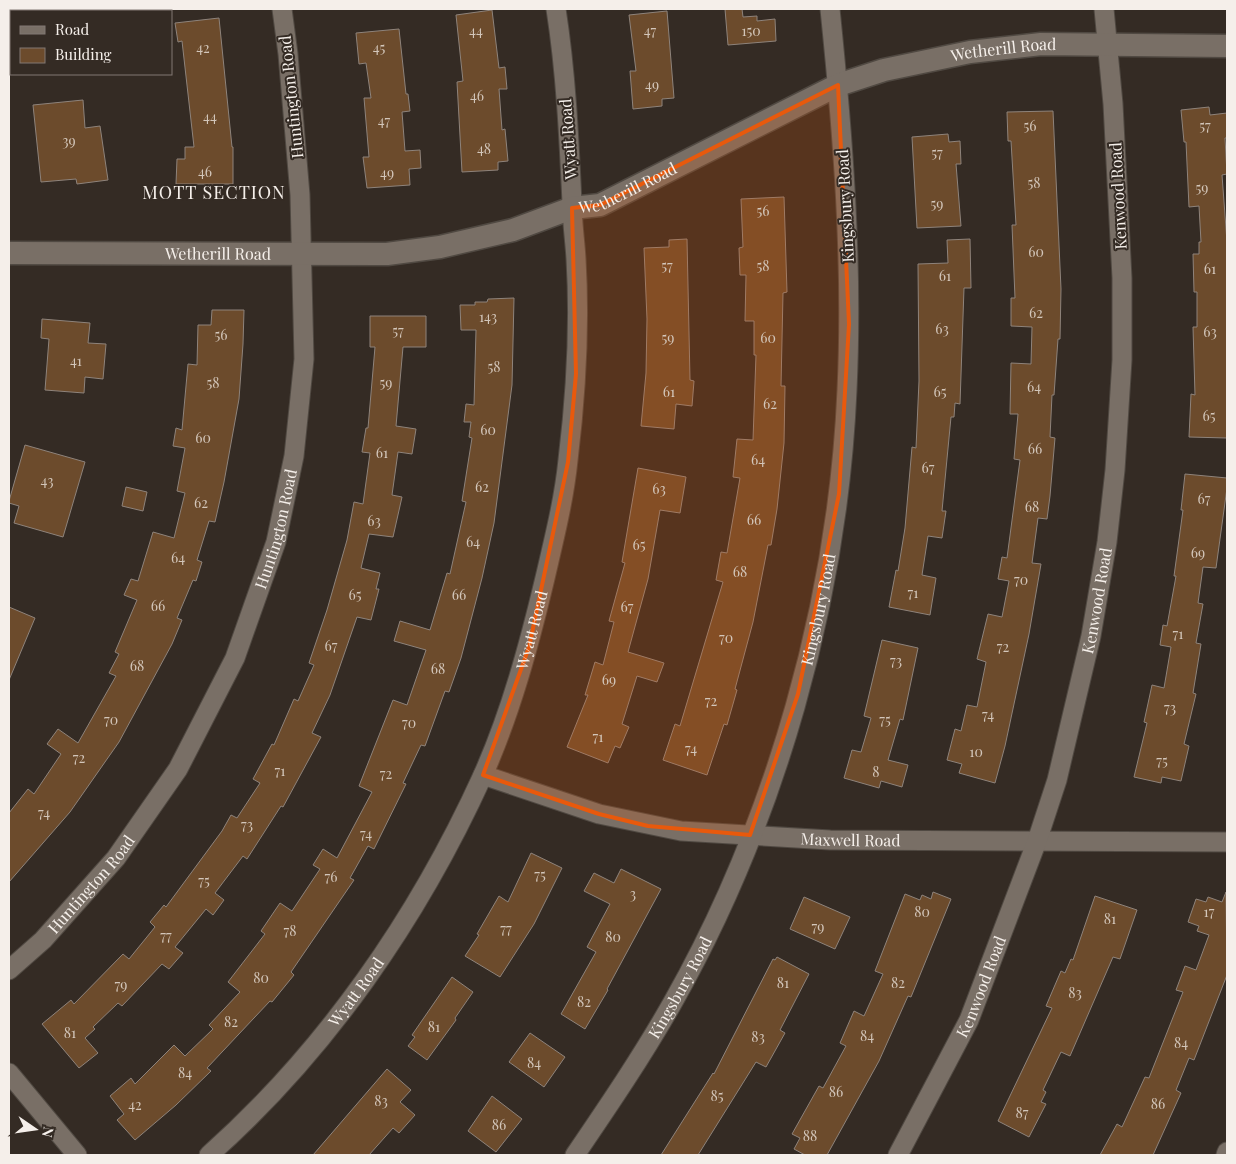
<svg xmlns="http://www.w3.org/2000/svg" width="1236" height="1164" font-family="'Playfair Display',serif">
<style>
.building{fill:#6c4b2c;stroke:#8e837b}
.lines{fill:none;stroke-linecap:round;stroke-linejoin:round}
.minor-casing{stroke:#504942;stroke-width:21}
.tertiary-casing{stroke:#504942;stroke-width:25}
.minor{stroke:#796f66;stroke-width:19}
.tertiary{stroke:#796f66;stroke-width:22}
.marked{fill:#e8590c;fill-opacity:0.2;stroke:#e8590c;stroke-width:4;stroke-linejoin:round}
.labels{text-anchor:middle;stroke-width:4;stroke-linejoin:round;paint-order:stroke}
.number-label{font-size:14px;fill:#d3c6ba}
.street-label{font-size:16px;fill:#f5efea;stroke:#342b24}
.neighbourhood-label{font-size:18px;letter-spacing:1px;fill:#f5efea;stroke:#342b24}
</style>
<rect width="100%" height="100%" fill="#342b24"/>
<path class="building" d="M725 9H742L743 17 757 16V21L775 19 776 41 728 45Z
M492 10 499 68 505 67 507 89H499L502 130 505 129 508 161 498 162V170L462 172 457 82 463 81 456 15Z
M667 11 674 98 662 99V106L633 109 630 71H636L629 15Z
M219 18 232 147H233V184H176L177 159H185V147H194L182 41 178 42 175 23Z
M399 29 406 94H408L410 111 402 112 405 151 420 150 421 168 409 169 410 185 367 188 363 157H369L364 98H371L366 63 359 64 356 33Z
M83 100 85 128 100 126 108 180 77 184 76 179 41 182 33 105Z
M1209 107 1210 115 1227 113V138H1225L1227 174 1222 175 1227 242V438L1189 437 1191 394 1195 395 1193 327H1197V292H1194L1193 254H1199V242H1201L1199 206 1189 207 1186 142H1184L1181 110Z
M1053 111 1061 289 1060 339H1058L1054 395H1052L1050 437 1055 438 1050 496 1047 519 1038 518 1032 563 1041 564 1029 634 1005 746 995 783 959 773 962 764 947 760 955 729 961 731 967 705 977 707 986 662 977 659 988 614 1002 617 1009 581 998 579 1002 557 1007 558 1020 460 1014 459 1018 414H1010L1011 363 1031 364 1032 327 1011 326V298H1015L1012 225H1016L1011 141H1008L1007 112Z
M948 134 949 142 960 141 961 164H956L961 226 917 228 912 137Z
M784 197 787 292 783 293 781 386H785L784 443 777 509 771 545H768L753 622 735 689 737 690 727 725 724 724 707 775 663 760 675 724 680 726 723 582 716 580 721 552 727 553 740 478 733 477 737 439 753 440 756 355H754V321H745L746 275H740L739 248 743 247 741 199Z
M687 239 690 380 694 381 692 406 676 404 674 429 641 426 646 373 647 319 644 248 669 247V240Z
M970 239 971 288H964L960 404 955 403 954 417H951L942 511H946L942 538 928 536 922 575 936 578 930 615 889 607 896 570 898 571 905 528 912 447 916 448 919 381 918 264 948 263 947 240Z
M514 298 512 385 494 523 482 578 461 658 449 692 445 691 425 746 421 745 403 783 406 784 374 849 368 846 350 878 354 880 291 972 294 975 272 1002 270 1001 207 1068 211 1071 176 1105 135 1140 117 1120 124 1114 110 1096 131 1078 135 1084 174 1045 185 1056 213 1029 209 1025 240 992 228 982 265 934 261 931 280 903 292 911 320 869 313 865 323 849 337 858 372 792 359 786 393 700 407 705 426 650 394 641 400 621 430 630 447 573 450 574 466 502 462 501 472 438 469 437 471 422H464L466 404 474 405 476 330H461L460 305H475V302H487L488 299Z
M212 310H244L243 344 239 399 224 482 215 522 209 521 197 560 202 562 196 581 193 580 177 618 182 620 172 644 119 742 70 812 9 882V813L28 789 34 794 61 754 47 744 58 729 78 743 116 676 109 673 119 654 115 652 137 600 124 595 131 579 138 581 153 532 174 538 185 493 177 491 185 448 173 446 176 428 182 430 188 364 197 365 198 325H211Z
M370 316H426V347H403L396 426 416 429 412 454 398 452 392 495 402 497 393 537 369 534 361 568 380 573 376 589H379L371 620 357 617 330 695 312 733 321 737 283 807 281 806 247 859 243 856 215 893 224 900 213 915 206 909 175 947 183 953 169 969 162 964 122 1006 118 1003 93 1027 95 1029 85 1038 98 1053 79 1068 42 1024 71 1000 74 1004 123 954 129 959 155 927 150 922 164 905 166 907 222 831 231 815 237 818 260 783 253 779 272 744 274 745 294 699 298 701 314 665 309 663 327 610 347 540 354 502 363 504 370 453 362 452 366 428H368L375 347H370Z
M42 319 90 323 88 343 106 344 103 379 85 377 84 393 45 390 49 339 41 338Z
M25 445 85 462 63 537 14 523 19 506 9 503V501Z
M638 468 686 477 680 513 660 510 648 579 628 652 664 663 657 682 637 676 622 724 629 727 620 748 615 746 608 763 567 747 588 695H585L595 662 603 665 614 622 609 621 625 563 622 562Z
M1185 474 1227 478V488L1216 568 1203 567 1198 603 1203 604 1196 643 1201 644 1193 693 1196 694 1184 744 1189 746 1181 781 1162 777 1161 783 1134 777 1147 723 1144 722 1152 685 1164 688 1171 647 1160 645 1163 625 1167 626 1176 576H1174L1183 510H1181Z
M126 487 147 492 143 511 122 506Z
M9 607 35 618 9 680Z
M882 640 918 648 903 720 900 719 888 760 908 765 902 787 881 781 879 788 844 778 852 750 861 752 871 718 864 716Z
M531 853 562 868 534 924 500 977 465 956 479 935 477 934 499 896 508 902Z
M621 869 661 889 607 989 608 990 585 1029 561 1014 596 952 587 947 610 904 584 891 594 873 614 883Z
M933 892 951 899 911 997 908 996 879 1061 827 1155H805L794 1149 800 1138 792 1134 819 1086 823 1088 846 1046 840 1043 854 1011 864 1016 883 974 875 971 905 894 920 900 922 895 931 899Z
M1226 892 1227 975 1194 1060 1189 1058 1176 1090 1181 1093 1153 1155H1100L1117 1124 1122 1127 1145 1077 1149 1078 1183 992 1176 990 1185 966 1196 970 1209 935 1197 931 1199 926 1188 922 1196 899 1206 902 1208 897 1222 902Z
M1095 896 1137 910 1120 959 1113 957 1070 1056 1061 1052 1043 1090 1046 1092 1041 1102 1046 1104 1029 1137 998 1121 1052 1008 1046 1006 1061 971 1065 973 1071 959 1073 960Z
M804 897 850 917 835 949 790 929Z
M777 957 809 974 780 1030 785 1033 766 1067 756 1062 698 1155H661L713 1073 714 1074 773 959 775 960Z
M452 977 473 992 455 1018 456 1020 427 1060 408 1046 415 1037 412 1035Z
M530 1033 565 1057 544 1087 509 1062Z
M387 1069 411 1090 400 1102 415 1115 399 1133 393 1128 369 1155H313Z
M492 1096 522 1119 496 1152 468 1131Z"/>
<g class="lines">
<g class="minor-casing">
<g id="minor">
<path id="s1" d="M483 775 599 814 681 831 830 840 1227 842"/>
<path id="s2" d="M9 970 43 940 116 858 178 769 235 658 276 542 294 456 304 359 300 195 288 54 282 9"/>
<path d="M9 1073 77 1155"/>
<path id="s3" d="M209 1155C326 1051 418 918 483 775 511 712 529 645 545 578 554 539 564 500 568 460 576 394 580 326 576 259 575 241 572 222 572 203 569 138 566 73 556 9"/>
<path id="s4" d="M575 1155C609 1105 643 1055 673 1002 776 820 838 599 847 390 853 263 843 135 830 9"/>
<path id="s5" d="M898 1155 969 1020 1037 841 1057 780 1091 636 1107 542 1115 470 1122 360V278L1113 104 1104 9"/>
<path d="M1226 1155 1227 1152"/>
</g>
</g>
<g class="tertiary-casing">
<g id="tertiary">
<path id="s6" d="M9 253 387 254 440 247 513 230 572 208 600 205 838 85 884 70 970 52 1041 44 1227 46"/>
</g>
</g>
<use href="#minor" class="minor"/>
<use href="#tertiary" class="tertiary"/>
</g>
<path class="marked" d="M838 85 849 324 839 494 798 694 750 835 648 826 599 814 483 775 529 647 568 462 576 374 572 208 600 205Z"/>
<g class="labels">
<g class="number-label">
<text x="476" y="36">44</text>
<text x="650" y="36">47</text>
<text x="751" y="36">150</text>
<text x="203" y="53">42</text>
<text x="379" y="53">45</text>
<text x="652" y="90">49</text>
<text x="477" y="101">46</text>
<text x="210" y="122">44</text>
<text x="384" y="126">47</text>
<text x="1030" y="131">56</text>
<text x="1205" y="131">57</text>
<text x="69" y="146">39</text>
<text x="484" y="154">48</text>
<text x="937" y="158">57</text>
<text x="205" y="177">46</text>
<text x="387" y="178">49</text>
<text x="1034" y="188">58</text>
<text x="1202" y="193">59</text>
<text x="937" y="209">59</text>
<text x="763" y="216">56</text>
<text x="1036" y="257">60</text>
<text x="667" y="271">57</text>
<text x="763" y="271">58</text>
<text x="1210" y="274">61</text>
<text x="945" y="281">61</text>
<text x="1036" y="318">62</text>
<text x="488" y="322">143</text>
<text x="942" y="334">63</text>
<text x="398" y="336">57</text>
<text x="1210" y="337">63</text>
<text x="221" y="340">56</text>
<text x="668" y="343">59</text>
<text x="768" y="343">60</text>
<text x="76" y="366">41</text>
<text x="494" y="372">58</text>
<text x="213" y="388">58</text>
<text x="386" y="388">59</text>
<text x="1034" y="392">64</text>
<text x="669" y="397">61</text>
<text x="940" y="397">65</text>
<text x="770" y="409">62</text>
<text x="1209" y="421">65</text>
<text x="488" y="435">60</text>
<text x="203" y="443">60</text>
<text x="1035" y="454">66</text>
<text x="382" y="458">61</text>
<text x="758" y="465">64</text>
<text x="928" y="473">67</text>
<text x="47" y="486">43</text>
<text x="482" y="492">62</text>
<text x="659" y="494">63</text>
<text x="1204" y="504">67</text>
<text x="201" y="508">62</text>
<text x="1032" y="512">68</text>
<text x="754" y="525">66</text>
<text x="374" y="526">63</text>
<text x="473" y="547">64</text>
<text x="639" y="550">65</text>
<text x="1198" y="558">69</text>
<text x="178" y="563">64</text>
<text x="740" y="577">68</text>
<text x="1021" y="585">70</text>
<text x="913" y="598">71</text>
<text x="355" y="600">65</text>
<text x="459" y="600">66</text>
<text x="158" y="611">66</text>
<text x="627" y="612">67</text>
<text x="1178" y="639">71</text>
<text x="726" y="643">70</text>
<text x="331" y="651">67</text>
<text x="1003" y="652">72</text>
<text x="896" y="666">73</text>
<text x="137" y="671">68</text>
<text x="438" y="674">68</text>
<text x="609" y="685">69</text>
<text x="711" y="706">72</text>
<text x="1170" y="713">73</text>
<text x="988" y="720">74</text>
<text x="111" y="725">70</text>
<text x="885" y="725">75</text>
<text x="409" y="728">70</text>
<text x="598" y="742">71</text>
<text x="691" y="754">74</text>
<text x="976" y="757">10</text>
<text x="79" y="763">72</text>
<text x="1162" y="766">75</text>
<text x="280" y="776">71</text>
<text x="876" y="777">8</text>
<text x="386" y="779">72</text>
<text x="44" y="818">74</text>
<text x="247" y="830">73</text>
<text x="366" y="839">74</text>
<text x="540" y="880">75</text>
<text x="331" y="882">76</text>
<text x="204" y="886">75</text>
<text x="633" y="899">3</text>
<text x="922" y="917">80</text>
<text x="1209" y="917">17</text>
<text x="1110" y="924">81</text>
<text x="818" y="932">79</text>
<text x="506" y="934">77</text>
<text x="290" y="936">78</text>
<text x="166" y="941">77</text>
<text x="613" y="942">80</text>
<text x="261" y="983">80</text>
<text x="783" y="988">81</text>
<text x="898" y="988">82</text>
<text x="121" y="990">79</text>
<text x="1075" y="998">83</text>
<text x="584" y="1007">82</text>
<text x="231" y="1027">82</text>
<text x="434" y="1032">81</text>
<text x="70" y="1038">81</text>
<text x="867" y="1041">84</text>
<text x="758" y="1042">83</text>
<text x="1181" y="1048">84</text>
<text x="534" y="1068">84</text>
<text x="185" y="1078">84</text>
<text x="836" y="1097">86</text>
<text x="717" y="1101">85</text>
<text x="381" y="1106">83</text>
<text x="1158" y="1109">86</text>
<text x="135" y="1110">42</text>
<text x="1022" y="1118">87</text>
<text x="499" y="1130">86</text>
<text x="810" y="1141">88</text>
</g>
<g class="street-label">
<text dy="6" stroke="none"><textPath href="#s6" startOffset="1034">Wetherill Road</textPath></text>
<text transform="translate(291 97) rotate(-96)" y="6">Huntington Road</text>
<text transform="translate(568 139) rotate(-94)" y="6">Wyatt Road</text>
<text dy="6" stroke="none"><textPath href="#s6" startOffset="629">Wetherill Road</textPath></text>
<text transform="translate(1118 196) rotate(-93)" y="6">Kenwood Road</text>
<text transform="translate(845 206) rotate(-93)" y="6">Kingsbury Road</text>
<text dy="6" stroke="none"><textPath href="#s6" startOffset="209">Wetherill Road</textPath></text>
<text dy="6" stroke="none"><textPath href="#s2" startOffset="524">Huntington Road</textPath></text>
<text dy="6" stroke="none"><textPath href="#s5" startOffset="592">Kenwood Road</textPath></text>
<text dy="6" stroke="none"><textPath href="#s4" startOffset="602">Kingsbury Road</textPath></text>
<text dy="6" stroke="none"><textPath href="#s3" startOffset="625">Wyatt Road</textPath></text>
<text dy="6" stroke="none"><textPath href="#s1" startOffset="376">Maxwell Road</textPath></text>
<text dy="6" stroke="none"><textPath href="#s2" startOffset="119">Huntington Road</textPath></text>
<text dy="6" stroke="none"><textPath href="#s5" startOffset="188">Kenwood Road</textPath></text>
<text dy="6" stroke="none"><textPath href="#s4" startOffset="198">Kingsbury Road</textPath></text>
<text dy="6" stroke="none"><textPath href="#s3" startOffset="220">Wyatt Road</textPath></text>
</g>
<g class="neighbourhood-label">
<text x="214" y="199">MOTT SECTION</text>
</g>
</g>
<rect width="1236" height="1164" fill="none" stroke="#f5efea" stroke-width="20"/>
<rect x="10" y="10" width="162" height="65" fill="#342b24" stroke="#817973"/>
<rect x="20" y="26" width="25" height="8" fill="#796f66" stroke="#817973"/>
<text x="55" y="35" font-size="15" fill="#f5efea">Road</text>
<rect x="20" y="48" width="25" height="15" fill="#6c4b2c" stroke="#817973"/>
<text x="55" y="60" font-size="15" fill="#f5efea">Building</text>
<g transform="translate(35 1129) rotate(103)" stroke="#342b24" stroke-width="4" paint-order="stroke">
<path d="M0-4L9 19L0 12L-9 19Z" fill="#f5efea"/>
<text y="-8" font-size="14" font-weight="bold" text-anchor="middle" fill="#f5efea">N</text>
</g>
</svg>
